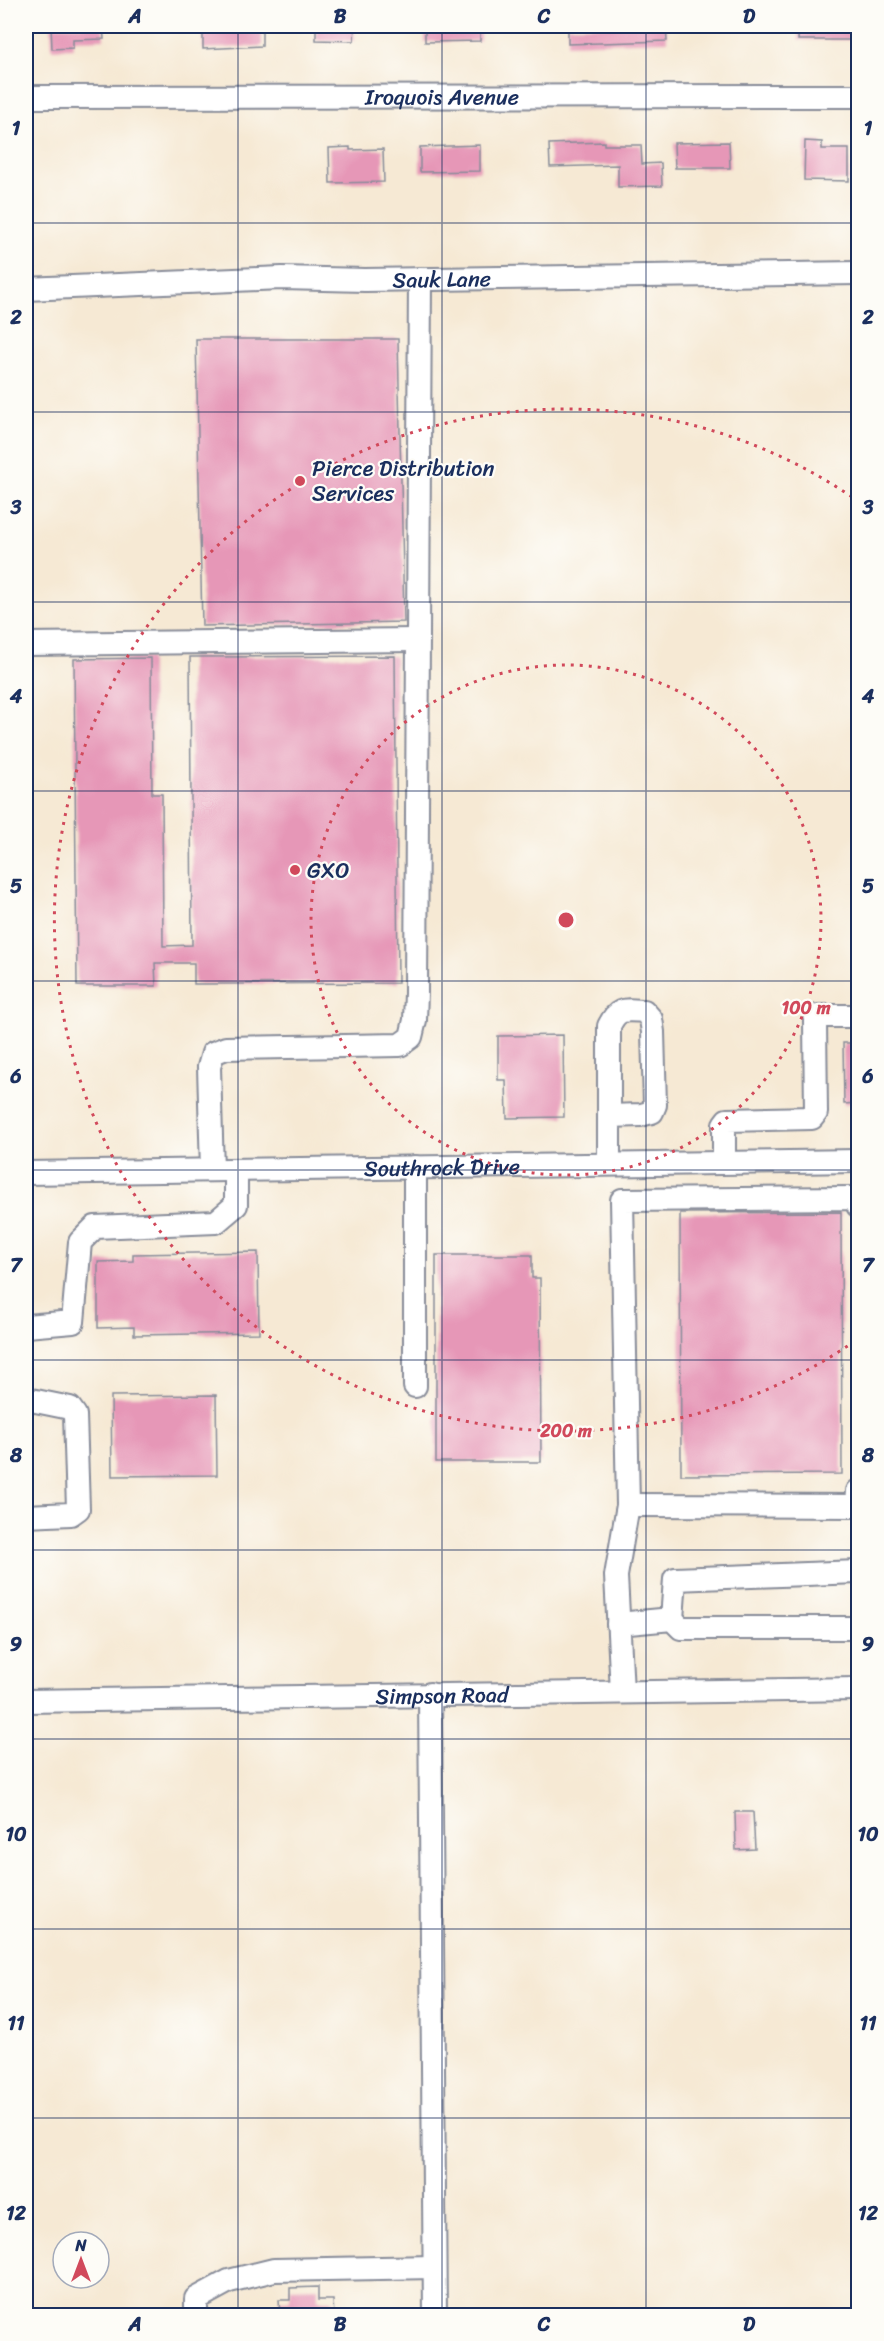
<svg xmlns="http://www.w3.org/2000/svg" width="884" height="2341" font-family="Sriracha,sans-serif">
<style>
.building{fill:#e697b7}
.lines{fill:none;stroke-linecap:round;stroke-linejoin:round}
.minor-casing{stroke:#888c99;stroke-width:26}
.minor{stroke:#fff;stroke-width:22}
.grid{fill:none;stroke:#1b2f5e;stroke-width:1.5;stroke-opacity:0.55}
.ring{fill:none;stroke:#d1495b;stroke-width:3;stroke-dasharray:3 6}
.poi-dot{fill:#d1495b;stroke:#fdfcf7;stroke-width:2}
.labels{text-anchor:middle;stroke-width:4.5;stroke-linejoin:round;paint-order:stroke}
.street-label{font-size:22px;fill:#1b2f5e;stroke:#fdfcf7}
.poi-label{font-size:22px;fill:#1b2f5e;stroke:#fdfcf7;text-anchor:start}
.centre{fill:#d1495b;stroke:#fdfcf7;stroke-width:3}
.ring-label{font-size:18px;text-anchor:middle;font-weight:bold;fill:#d1495b;stroke:#fdfcf7;stroke-width:4.5;stroke-linejoin:round;paint-order:stroke}
.neatline{fill:none;stroke:#1b2f5e;stroke-width:2}
.grid-label{font-size:20px;text-anchor:middle;font-weight:bold;fill:#1b2f5e}
</style>
<rect width="100%" height="100%" fill="#fdfcf7"/>
<filter id="ink" filterUnits="userSpaceOnUse"><feTurbulence type="fractalNoise" baseFrequency=".0167" numOctaves="2"/><feDisplacementMap in="SourceGraphic" scale="12" xChannelSelector="R" yChannelSelector="G"/><feConvolveMatrix kernelMatrix="1 2 1 2 8 2 1 2 1" color-interpolation-filters="sRGB"/></filter>
<filter id="wash" filterUnits="userSpaceOnUse"><feTurbulence type="fractalNoise" baseFrequency=".008" numOctaves="4" result="noise"/><feDisplacementMap in="SourceGraphic" scale="24" xChannelSelector="R" yChannelSelector="G"/><feGaussianBlur stdDeviation="1.35" result="paint"/><feColorMatrix in="noise" values="0 0 0 0 0 0 0 0 0 0 0 0 0 0 0 0 0 1.4 0 .05"/><feComposite in="paint" operator="in"/></filter>
<g filter="url(#wash)">
<rect width="100%" height="100%" fill="#f6e9d4"/>
<g id="blocks">
<path class="building" d="M51 26H103L104 39 73 40V48L52 49Z
M203 26H262V46L203 49Z
M316 26H355L354 41 316 40Z
M425 26H480V41L425 42Z
M568 26H666L667 41 568 44Z
M799 26H852V40H798Z
M805 141 822 142V149H849V181L804 180Z
M604 142V145H641L642 164 661 163 662 186 618 187V165L550 167 549 144Z
M729 142 730 168H675L674 143Z
M480 145V171L420 172V147Z
M350 147V150L383 149 384 182 330 183 329 148Z
M196 339H398L404 622 202 626Z
M395 656 398 983 194 984V963H155L156 986H77L74 659 151 658 152 794H162L163 946 192 945 190 657Z
M563 1035 564 1117 507 1118 506 1080H498V1036Z
M843 1043H858V1103L844 1104Z
M841 1212 842 1474 681 1475 680 1213Z
M258 1252 259 1333 134 1335V1327L98 1328V1262L133 1261V1254Z
M436 1255H532V1278H540L541 1462H436Z
M216 1395 217 1475 112 1476 111 1396Z
M735 1812H753L755 1849 736 1850Z
M318 2287V2300H333L334 2316H280L279 2300H290V2288Z"/>
</g>
</g>
<g filter="url(#ink)">
<use href="#blocks" fill-opacity="0" stroke="#888c99" stroke-width="1.5"/>
<g class="lines">
<g class="minor-casing">
<g id="minor">
<path id="s1" d="M26 97 858 96"/>
<path id="s2" d="M26 289 282 278 365 280 858 273"/>
<path d="M26 644 416 640"/>
<path d="M609 1116 641 1115 652 1112 655 1105 653 1032 651 1019 644 1011C625 1010 618 1007 609 1026V1164"/>
<path d="M724 1162V1124L727 1120 812 1118 816 1113 815 1020 818 1016H858"/>
<path d="M415 1167V1386"/>
<path d="M212 1170 209 1067 213 1053 226 1048 400 1045 411 1037 415 1020 416 993 420 279"/>
<path id="s3" d="M26 1173 858 1161"/>
<path d="M26 1326 73 1322 80 1242 95 1227 216 1222 236 1205V1170"/>
<path d="M26 1399 70 1408 75 1415 78 1509 71 1514 26 1516"/>
<path d="M628 1505 857 1506 858 1491"/>
<path d="M672 1619 675 1579 858 1572"/>
<path d="M618 1624 672 1619 681 1628H858"/>
<path d="M622 1692 616 1576 628 1505 622 1200 855 1198 858 1206"/>
<path d="M430 1694 435 2316"/>
<path id="s4" d="M26 1701 858 1689"/>
<path d="M196 2316V2299L229 2281 274 2270 434 2267"/>
</g>
</g>
<use href="#minor" class="minor"/>
</g>
</g>
<path class="grid" d="M238 26V2316M442 26V2316M646 26V2316M26 223H858M26 412H858M26 602H858M26 791H858M26 981H858M26 1170H858M26 1360H858M26 1550H858M26 1739H858M26 1929H858M26 2118H858"/>
<g class="ring">
<circle cx="566" cy="920" r="255"/>
<path d="M855 1341A511 511 0 1 1 855 499"/>
</g>
<g class="poi-dot">
<circle cx="300" cy="481" r="6"/>
<circle cx="295" cy="870" r="6"/>
</g>
<g class="labels">
<g class="street-label">
<text dy="8" stroke="none"><textPath href="#s1" startOffset="416">Iroquois Avenue</textPath></text>
<text dy="8" stroke="none"><textPath href="#s2" startOffset="416">Sauk Lane</textPath></text>
<text dy="8" stroke="none"><textPath href="#s3" startOffset="416">Southrock Drive</textPath></text>
<text dy="8" stroke="none"><textPath href="#s4" startOffset="416">Simpson Road</textPath></text>
</g>
<g class="poi-label">
<text x="312" y="476">Pierce Distribution<tspan x="312" dy="25">Services</tspan></text>
<text x="307" y="878">GXO</text>
</g>
</g>
<circle cx="566" cy="920" r="9" class="centre"/>
<g class="ring-label">
<text x="806" y="1014">100 m</text>
<text x="566" y="1437">200 m</text>
</g>
<rect width="884" height="2341" fill="none" stroke="#fdfcf7" stroke-width="66"/>
<g transform="translate(81 2260)"><circle r="28" fill="#fdfcf7" stroke="#a3aaba" stroke-width="1.5"/>
<path d="M0-4.5L10 22L0 15L-10 22Z" fill="#d1495b"/>
<text y="-9" font-size="16" font-weight="bold" text-anchor="middle" fill="#1b2f5e">N</text>
</g>
<rect x="33" y="33" width="818" height="2275" class="neatline"/>
<g class="grid-label">
<text x="135" y="23">A</text>
<text x="340" y="23">B</text>
<text x="544" y="23">C</text>
<text x="749" y="23">D</text>
<text x="16" y="135">1</text>
<text x="868" y="135">1</text>
<text x="16" y="324">2</text>
<text x="868" y="324">2</text>
<text x="16" y="514">3</text>
<text x="868" y="514">3</text>
<text x="16" y="703">4</text>
<text x="868" y="703">4</text>
<text x="16" y="893">5</text>
<text x="868" y="893">5</text>
<text x="16" y="1083">6</text>
<text x="868" y="1083">6</text>
<text x="16" y="1272">7</text>
<text x="868" y="1272">7</text>
<text x="16" y="1462">8</text>
<text x="868" y="1462">8</text>
<text x="16" y="1651">9</text>
<text x="868" y="1651">9</text>
<text x="16" y="1841">10</text>
<text x="868" y="1841">10</text>
<text x="16" y="2030">11</text>
<text x="868" y="2030">11</text>
<text x="16" y="2220">12</text>
<text x="868" y="2220">12</text>
<text x="135" y="2331">A</text>
<text x="340" y="2331">B</text>
<text x="544" y="2331">C</text>
<text x="749" y="2331">D</text>
</g>
</svg>
